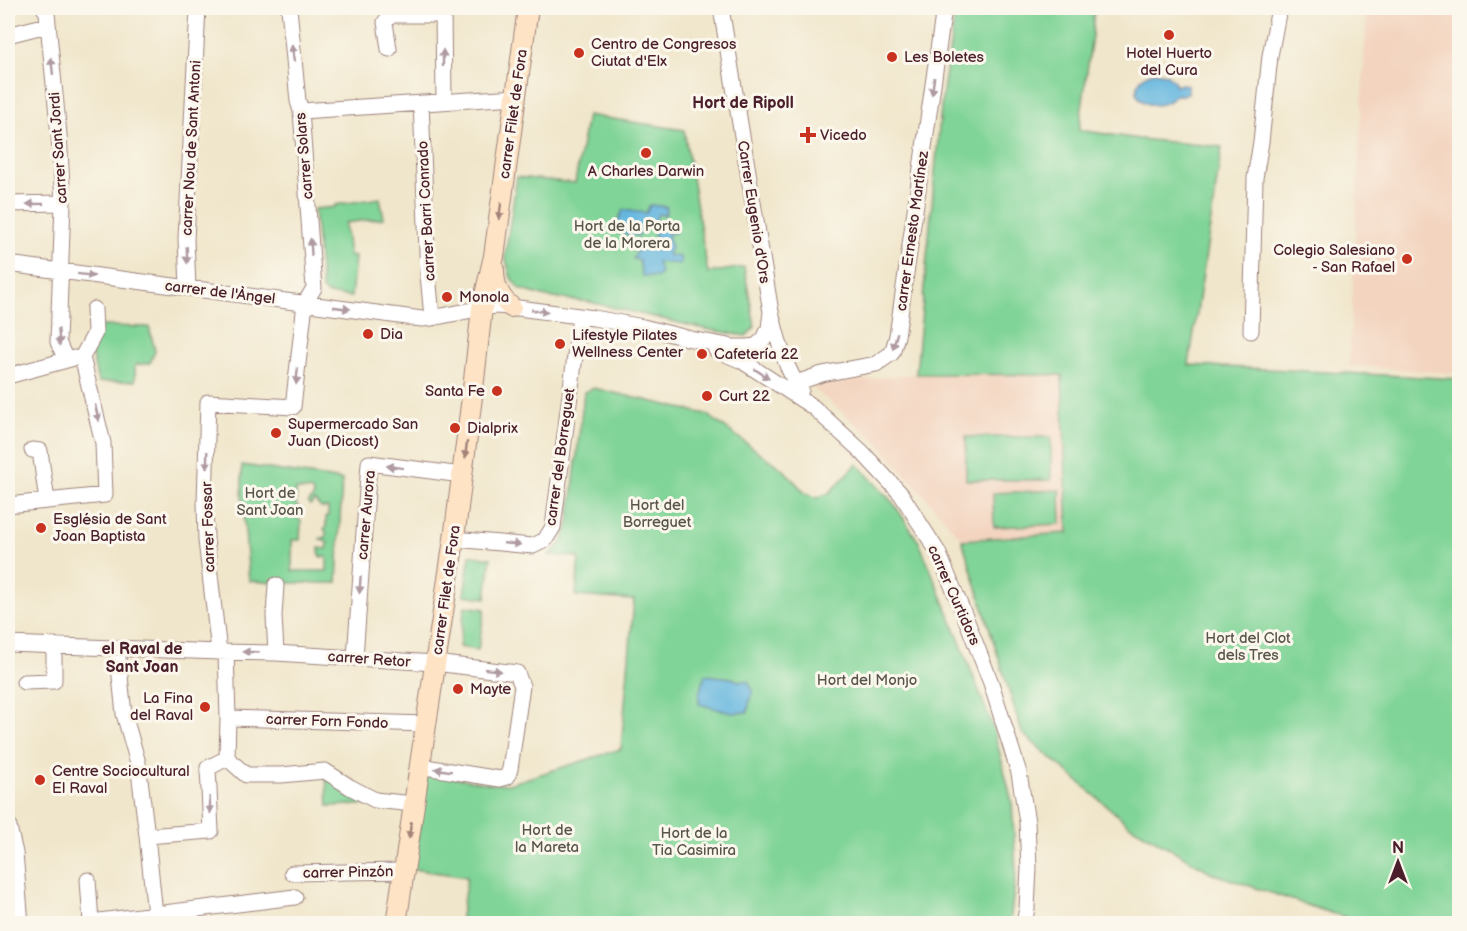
<svg xmlns="http://www.w3.org/2000/svg" width="1467" height="931" font-family="'Balsamiq Sans',sans-serif">
<style>
.built{fill:#f3d4bf}
.green{fill:#80d497;stroke:#657a61;stroke-width:1.5;fill-rule:evenodd}
.water{fill:#64b6df;stroke:#576a85;stroke-width:1.5}
.lines{fill:none;stroke-linecap:round;stroke-linejoin:round}
.street-casing{stroke:#9d827b;stroke-width:17}
.secondary-casing{stroke:#9d827b;stroke-width:22}
.street{stroke:#fff;stroke-width:15}
.secondary{stroke:#fee4c5;stroke-width:20}
.oneway{fill:#ae9aa0}
.oneway2{fill:#a48278}
.poi-dot{fill:#c8321e;stroke:#fbf7ec;stroke-width:2}
.labels{text-anchor:middle;stroke-width:6;stroke-linejoin:round;paint-order:stroke}
.poi-label{font-size:15px;fill:#4a1f2b;stroke:#fbf7ec;text-anchor:start}
.street-label{font-size:15px;fill:#4a1f2b;stroke:#fbf7ec}
.park-label{font-size:15px;fill:#5a554b;stroke:#fbf7ec}
.neighbourhood-label{font-size:16px;font-weight:bold;fill:#4a1f2b;stroke:#fbf7ec}
</style>
<rect width="100%" height="100%" fill="#fbf7ec"/>
<filter id="ink" filterUnits="userSpaceOnUse"><feTurbulence type="fractalNoise" baseFrequency=".0167" numOctaves="2"/><feDisplacementMap in="SourceGraphic" scale="12" xChannelSelector="R" yChannelSelector="G"/><feConvolveMatrix kernelMatrix="1 2 1 2 8 2 1 2 1" color-interpolation-filters="sRGB"/></filter>
<filter id="wash" filterUnits="userSpaceOnUse"><feTurbulence type="fractalNoise" baseFrequency=".008" numOctaves="4" result="noise"/><feDisplacementMap in="SourceGraphic" scale="24" xChannelSelector="R" yChannelSelector="G"/><feGaussianBlur stdDeviation="1.35" result="paint"/><feColorMatrix in="noise" values="0 0 0 0 0 0 0 0 0 0 0 0 0 0 0 0 0 1.4 0 .05"/><feComposite in="paint" operator="in"/></filter>
<g filter="url(#wash)">
<rect width="100%" height="100%" fill="#f0e6cb"/>
<path class="built" d="M1367 8H1459V374L1361 366 1349 367 1359 152Z
M916 374 1062 375 1068 533 962 539 876 441 811 386Z"/>
<path class="green" d="M956 8H1094L1092 35 1079 130 1139 139 1222 147 1189 365 1459 379V923H1367L1331 913 1214 874 1129 825 1022 733 962 540 1068 533 1062 375 916 374 942 97Z
M587 115 684 130 708 273 744 267 755 327 746 336 705 329 590 302 546 297 520 289 511 278 505 256 517 177 575 183Z
M380 198 384 218 345 223 349 256 355 257 351 297 327 294 322 289 314 209 335 207V205Z
M98 326 149 327 155 351 150 363 135 365V381L98 382 90 347Z
M593 388 706 414 785 471 805 493 817 498 829 493 857 464 894 504 919 542 953 624 994 730 1012 802 1016 873 1010 923H460L467 877 413 869 427 773 492 784H509L621 749 634 600 576 596 579 557 549 555 562 543 569 524 584 392Z
M966 437H1051V480H966Z
M242 465 342 480 337 583H281L249 581 242 493ZM296 490H310L313 493V498L308 503 310 505 315 501 321 508H328V516H326V527L324 529 326 531V537L320 539 328 543 327 549 319 548 320 557H327V571H292V540H300L301 521 297 518V513L299 509 296 504Z
M1060 490 1061 524 994 527 993 493Z
M470 555 491 558 486 598 464 595Z
M465 606 485 609 478 650 459 647Z
M326 777 377 804 328 806Z"/>
<path class="water" d="M1155 72 1166 74 1175 82V86L1182 84 1186 85 1188 88V93L1182 95H1175C1162 114 1127 103 1139 82 1143 76 1147 73 1155 72Z
M650 205 667 207 665 215 658 214 655 222 675 225V233H668L671 248 668 255 680 257 681 264 657 262 661 274 657 277 642 276 639 260 633 259 640 244 658 246 650 222 645 221 638 236 613 232 623 210 646 213Z
M705 675 732 678 739 681H748C758 700 747 697 748 712L732 713 699 704V694Z"/>
</g>
<g filter="url(#ink)">
<g class="lines">
<g class="street-casing">
<path id="street" d="M44 8 47 13 59 135 63 203 58 342 66 360
M443 8 444 102
M721 8 771 312C778 339 784 367 801 390
M391 15H443
M8 35 47 25
M389 49 385 22 391 15 390 8
M421 103 428 274 432 318
M301 111 516 97
M8 204 63 203
M8 264 422 319 432 318 482 308 495 306 511 307 594 318 643 327 691 339 734 347H747L757 345 764 339 769 328 771 312
M188 288 186 239 198 8
M1251 331 1255 178 1261 142 1270 56 1279 8
M716 350 742 361 813 407 861 451 901 494 938 552 966 619 991 683 1019 773 1027 822 1029 868 1027 908 1024 924
M8 376 74 358
M796 383 822 374 876 364 892 353 897 336 944 8
M32 450 40 451 47 501
M8 505 105 495 103 443 82 357 95 333 94 309
M454 539 533 546 545 540 553 527 580 317
M276 585 274 616 276 653
M8 644 219 652 276 653 435 663 517 673 522 686 510 769 507 777 500 779 419 766
M117 648 124 714 138 763 147 836 156 924
M219 652 206 540 205 502 208 402 293 407 305 303 314 288 301 111 298 101 289 8
M226 652 228 718 227 758 246 775H281L325 771 350 787 375 800 413 804
M355 657 369 463 462 475
M24 682 54 681V645
M228 718 426 724
M8 823 15 853 21 924
M147 836 211 831 208 768 227 758
M292 873 404 871
M88 880 91 922 295 897"/>
</g>
<g class="secondary-casing">
<path id="secondary" d="M494 270C494 286 499 297 511 307
M396 924 454 539 473 389 482 308 494 256 528 8"/>
</g>
<use href="#street" class="street"/>
<use href="#secondary" class="secondary"/>
</g>
<defs><path id="oneway-solid" d="M-6-.8H1V-3.2L6.5 0L1 3.2V.8H-6Z" transform="scale(1.5)"/></defs>
<g class="oneway">
<use href="#oneway-solid" transform="translate(293 53) rotate(-96)"/>
<use href="#oneway-solid" transform="translate(443 58) rotate(-90)"/>
<use href="#oneway-solid" transform="translate(52 66) rotate(-96)"/>
<use href="#oneway-solid" transform="translate(933 86) rotate(98)"/>
<use href="#oneway-solid" transform="translate(35 204) rotate(179)"/>
<use href="#oneway-solid" transform="translate(311 247) rotate(-94)"/>
<use href="#oneway-solid" transform="translate(187 255) rotate(88)"/>
<use href="#oneway-solid" transform="translate(86 275) rotate(7)"/>
<use href="#oneway-solid" transform="translate(342 308) rotate(8)"/>
<use href="#oneway-solid" transform="translate(540 311) rotate(8)"/>
<use href="#oneway-solid" transform="translate(59 337) rotate(85)"/>
<use href="#oneway-solid" transform="translate(895 341) rotate(105)"/>
<use href="#oneway-solid" transform="translate(762 374) rotate(33)"/>
<use href="#oneway-solid" transform="translate(297 376) rotate(96)"/>
<use href="#oneway-solid" transform="translate(97 413) rotate(77)"/>
<use href="#oneway-solid" transform="translate(207 460) rotate(92)"/>
<use href="#oneway-solid" transform="translate(395 467) rotate(-173)"/>
<use href="#oneway-solid" transform="translate(512 544) rotate(5)"/>
<use href="#oneway-solid" transform="translate(360 585) rotate(94)"/>
<use href="#oneway-solid" transform="translate(251 652) rotate(-179)"/>
<use href="#oneway-solid" transform="translate(493 670) rotate(7)"/>
<use href="#oneway-solid" transform="translate(443 770) rotate(-171)"/>
<use href="#oneway-solid" transform="translate(210 805) rotate(87)"/>
</g>
<g class="oneway2">
<use href="#oneway-solid" transform="translate(500 211) rotate(98)"/>
<use href="#oneway-solid" transform="translate(466 450) rotate(97)"/>
<use href="#oneway-solid" transform="translate(410 830) rotate(98)"/>
</g>
</g>
<g class="poi-dot">
<circle cx="1169" cy="35" r="6"/>
<circle cx="579" cy="53" r="6"/>
<circle cx="892" cy="57" r="6"/>
<path d="M805 126h6v6h6v6h-6v6h-6v-6h-6v-6h6z"/>
<circle cx="646" cy="153" r="6"/>
<circle cx="1407" cy="259" r="6"/>
<circle cx="447" cy="297" r="6"/>
<circle cx="368" cy="334" r="6"/>
<circle cx="560" cy="344" r="6"/>
<circle cx="702" cy="354" r="6"/>
<circle cx="497" cy="391" r="6"/>
<circle cx="707" cy="396" r="6"/>
<circle cx="455" cy="428" r="6"/>
<circle cx="276" cy="433" r="6"/>
<circle cx="41" cy="528" r="6"/>
<circle cx="458" cy="689" r="6"/>
<circle cx="205" cy="707" r="6"/>
<circle cx="40" cy="780" r="6"/>
</g>
<g class="labels">
<g class="poi-label">
<text x="591" y="49">Centro de Congresos<tspan x="591" dy="17">Ciutat d'Elx</tspan></text>
<text x="1169" y="58" text-anchor="middle">Hotel Huerto<tspan x="1169" dy="17">del Cura</tspan></text>
<text x="904" y="62">Les Boletes</text>
<text x="820" y="140">Vicedo</text>
<text x="646" y="176" text-anchor="middle">A Charles Darwin</text>
<text x="1395" y="255" text-anchor="end">Colegio Salesiano<tspan x="1395" dy="17">- San Rafael</tspan></text>
<text x="459" y="302">Monola</text>
<text x="380" y="339">Dia</text>
<text x="572" y="340">Lifestyle Pilates<tspan x="572" dy="17">Wellness Center</tspan></text>
<text x="714" y="359">Cafetería 22</text>
<text x="485" y="396" text-anchor="end">Santa Fe</text>
<text x="719" y="401">Curt 22</text>
<text x="288" y="429">Supermercado San<tspan x="288" dy="17">Juan (Dicost)</tspan></text>
<text x="467" y="433">Dialprix</text>
<text x="53" y="524">Església de Sant<tspan x="53" dy="17">Joan Baptista</tspan></text>
<text x="470" y="694">Mayte</text>
<text x="193" y="703" text-anchor="end">La Fina<tspan x="193" dy="17">del Raval</tspan></text>
<text x="52" y="776">Centre Sociocultural<tspan x="52" dy="17">El Raval</tspan></text>
</g>
<g class="street-label">
<text transform="translate(513 114) rotate(-82)" y="5">carrer Filet de Fora</text>
<text transform="translate(58 148) rotate(-94)" y="5">carrer Sant Jordi</text>
<text transform="translate(191 148) rotate(-87)" y="5">carrer Nou de Sant Antoni</text>
<text transform="translate(304 156) rotate(-95)" y="5">carrer Solars</text>
<text transform="translate(426 211) rotate(-93)" y="5">carrer Barri Conrado</text>
<text transform="translate(754 212) rotate(81)" y="5">Carrer Eugenio d'Ors</text>
<text transform="translate(912 231) rotate(-82)" y="5">carrer Ernesto Martínez</text>
<text transform="translate(220 292) rotate(7)" y="5">carrer de l'Àngel</text>
<text transform="translate(560 457) rotate(-82)" y="5">carrer del Borreguet</text>
<text transform="translate(366 515) rotate(-85)" y="5">carrer Aurora</text>
<text transform="translate(208 527) rotate(-92)" y="5">carrer Fossar</text>
<text transform="translate(446 590) rotate(-82)" y="5">carrer Filet de Fora</text>
<text transform="translate(954 595) rotate(66)" y="5">carrer Curtidors</text>
<text transform="translate(369 659) rotate(4)" y="5">carrer Retor</text>
<text transform="translate(327 721) rotate(2)" y="5">carrer Forn Fondo</text>
<text transform="translate(348 872) rotate(-1)" y="5">carrer Pinzón</text>
</g>
<g class="park-label">
<text x="627" y="231">Hort de la Porta<tspan x="627" dy="17">de la Morera</tspan></text>
<text x="270" y="498">Hort de<tspan x="270" dy="17">Sant Joan</tspan></text>
<text x="657" y="510">Hort del<tspan x="657" dy="17">Borreguet</tspan></text>
<text x="1248" y="643">Hort del Clot<tspan x="1248" dy="17">dels Tres</tspan></text>
<text x="867" y="685">Hort del Monjo</text>
<text x="547" y="835">Hort de<tspan x="547" dy="17">la Mareta</tspan></text>
<text x="694" y="838">Hort de la<tspan x="694" dy="17">Tia Casimira</tspan></text>
</g>
<g class="neighbourhood-label">
<text x="743" y="108">Hort de Ripoll</text>
<text x="142" y="654">el Raval de<tspan x="142" dy="18">Sant Joan</tspan></text>
</g>
</g>
<rect width="1467" height="931" fill="none" stroke="#fbf7ec" stroke-width="30"/>
<g transform="translate(1398 862)" stroke="#fbf7ec" stroke-width="4.5" paint-order="stroke">
<path d="M0-4.5L10 22L0 15L-10 22Z" fill="#4a1f2b"/>
<text y="-9" font-size="16" font-weight="bold" text-anchor="middle" fill="#4a1f2b">N</text>
</g>
</svg>
